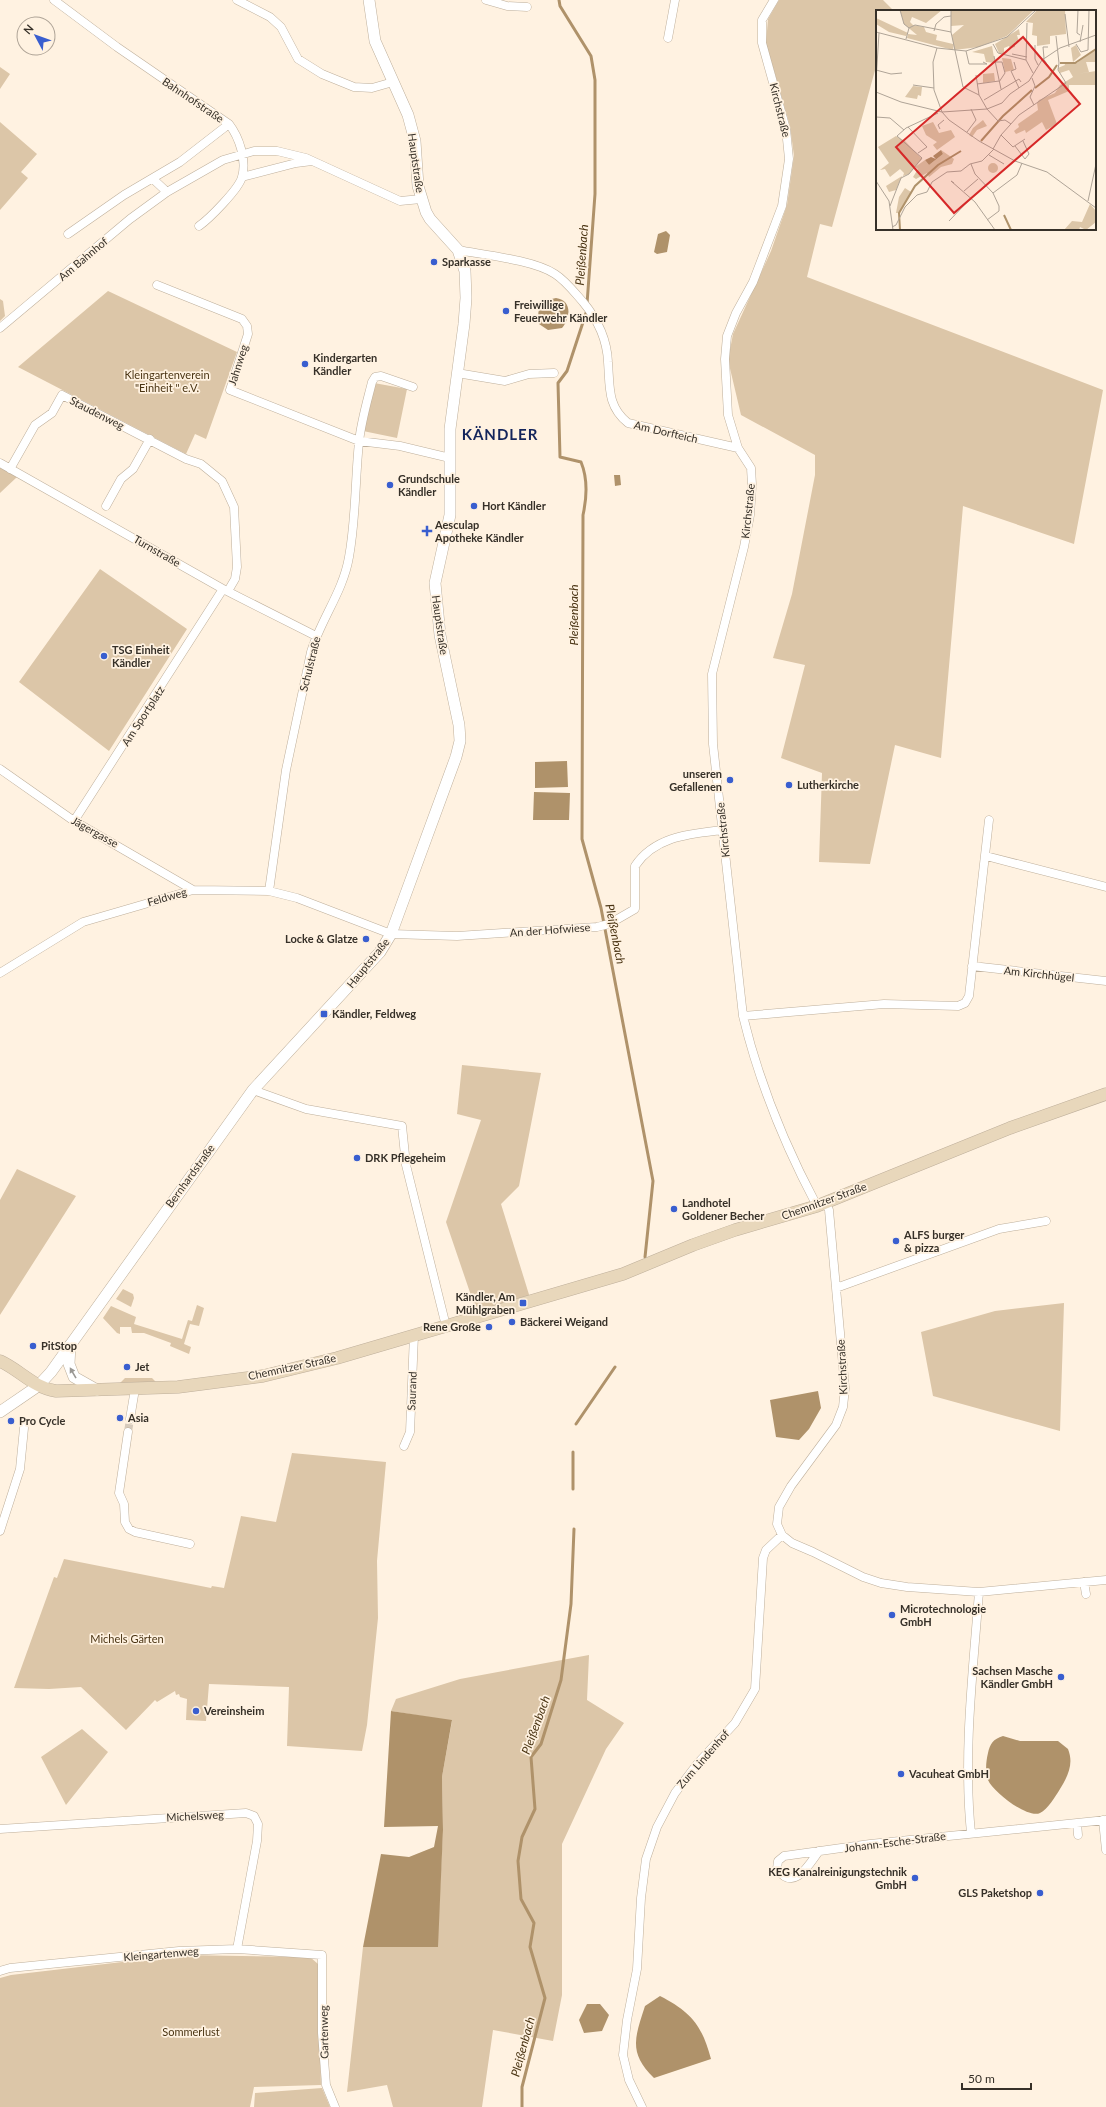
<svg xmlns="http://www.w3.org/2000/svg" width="1106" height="2107" font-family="Lato,sans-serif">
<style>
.green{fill:#dcc6a8}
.water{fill:#af926a}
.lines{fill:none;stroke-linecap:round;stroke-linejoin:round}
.stream{stroke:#af926a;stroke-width:3}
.minor-tunnel{stroke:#d7cbbc;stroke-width:8;stroke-dasharray:8 4;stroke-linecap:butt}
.minor-casing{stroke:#beaf9b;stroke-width:9}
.tertiary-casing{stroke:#beaf9b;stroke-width:12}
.secondary-casing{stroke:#beaf9b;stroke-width:13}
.minor{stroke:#fff;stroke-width:8}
.tertiary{stroke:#fff;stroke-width:11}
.secondary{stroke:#e8d7bb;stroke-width:12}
.oneway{fill:#9a9894}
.poi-dot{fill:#395ecf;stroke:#fff2e1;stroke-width:1.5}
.labels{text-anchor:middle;stroke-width:3.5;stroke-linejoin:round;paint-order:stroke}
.street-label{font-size:11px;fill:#363028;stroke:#fff2e1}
.poi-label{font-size:11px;font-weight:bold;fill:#363028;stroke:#fff2e1;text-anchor:start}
.park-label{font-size:11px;fill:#4a3413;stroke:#fff2e1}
.water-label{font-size:12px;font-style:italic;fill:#4b3514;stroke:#fff2e1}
.district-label{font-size:15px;font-weight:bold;letter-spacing:1px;fill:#14255b;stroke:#fff2e1}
.inset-river{fill:none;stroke:#af926a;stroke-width:2}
.inset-road{fill:none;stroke:#afa497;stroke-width:1}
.view{fill:#d62828;fill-opacity:0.15;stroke:#d62828;stroke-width:2}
.inset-edge{fill:none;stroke:#363028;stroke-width:2}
</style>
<rect width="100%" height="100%" fill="#fff2e1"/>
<path class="green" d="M779 0H883L892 9 891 11H877V63L832 227 820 224 807 277 1103 390 1074 544 963 506 941 758 895 745 870 864 819 862 822 773 781 758 805 665 773 658 792 594 815 475V455L741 415 728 360 733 334 771 251 787 205 794 156 790 126 766 43 768 19Z
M0 67 10 74 0 89Z
M0 122 37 154 21 172 28 178 0 210Z
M108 291 237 352 206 439 195 434 186 454 18 367Z
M0 299 3 301 5 316 0 321Z
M374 383 407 389 397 438 363 431Z
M0 467 17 477 0 493Z
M100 569 187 629 109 751 19 682Z
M462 1065 541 1073 519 1186 501 1204 531 1301 478 1316 446 1222 481 1120 457 1114Z
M17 1169 76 1196 0 1315V1200Z
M123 1289 133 1294 134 1298 131 1307 116 1299Z
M1064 1303 1060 1431 933 1396 921 1332 995 1311Z
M197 1305 204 1308 199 1326 190 1324 184 1344 191 1347 189 1354 170 1346 171 1343 144 1333H132L131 1327H120V1334L117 1333 103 1318 111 1306 136 1317 134 1324 182 1339 188 1320 192 1321Z
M125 1378H152L157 1383H120Z
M292 1453 386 1462 377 1561 378 1618 367 1725 362 1751 287 1746 289 1687 209 1684 206 1721 186 1720 187 1699 180 1697 179 1694 176 1695 175 1691 157 1702 155 1700 126 1730 81 1687 49 1689 14 1688 54 1577 57 1578 64 1559 211 1588 212 1586 224 1588 241 1516 276 1522Z
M589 1655 587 1700 624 1723 606 1749 562 1844V1995L553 2041 493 2030 482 2107H393L387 2085 347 2092 363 1947H437L443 1830 442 1777 452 1721 391 1711 396 1699 460 1679Z
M82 1729 108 1752 66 1805 41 1757Z
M182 1955 310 1957 318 1964 321 2085 254 2087 250 2107H0V1978L11 1975Z
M322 2088 330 2107H254L255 2093Z"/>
<path class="water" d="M666 231 670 235 667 252 657 254 654 252 658 234Z
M556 298C572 300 571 318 562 328L548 330 539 324C536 308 541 301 556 298Z
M614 475H620L621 485 615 486Z
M567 761 568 787 535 788V762Z
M534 792 570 793 569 820H533Z
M818 1391 821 1408 809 1429 799 1440 776 1437 770 1400Z
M391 1711 452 1720 442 1777 443 1830 438 1947H363L381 1854 409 1857 434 1847 438 1826 384 1827Z
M1003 1736 1020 1741H1058L1068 1749C1074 1764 1068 1776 1060 1789 1055 1797 1048 1809 1040 1813 1028 1819 993 1792 988 1780 985 1772 986 1761 988 1753 990 1744 993 1739 1003 1736Z
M660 1996C691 2012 702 2025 711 2059L654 2078C628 2053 635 2037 645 2006Z
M587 2004H600L609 2015 602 2031 584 2033 579 2020Z"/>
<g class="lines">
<path class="stream" d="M559 0 560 6 591 56 595 80V194L587 304
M587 310 567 371 558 383 560 457 581 462C588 479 587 497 583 515L582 839 601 908 653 1181 645 1257
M576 1424 615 1367
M573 1489V1452
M522 2107V2087L545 1998 530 1947 534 1923 521 1899 518 1861 522 1837 535 1809 531 1757 541 1744 561 1680 571 1604 574 1529"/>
<path class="minor-tunnel" d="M128 1432 130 1419"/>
<g class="minor-casing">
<path id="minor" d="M54 0 117 47 229 124C239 137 247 160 242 177 239 189 209 219 199 226
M237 0 270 17 281 27 298 59 322 74 354 87 372 88 393 82
M486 0 507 6 527 7
M774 0 762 20V43L786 129 789 159 782 206 753 282 736 313 727 336 725 359 728 415 738 448 751 468 752 485 750 515 744 547 712 674 713 744 743 1016C759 1082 785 1146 817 1206
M668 38 675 0
M242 177 296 163 312 161
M153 179 167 192
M68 234 124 195 180 162 229 124
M458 250C484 255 534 260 555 274 566 281 574 292 583 302 598 320 607 339 608 362 610 387 607 406 628 423L738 448
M157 285 242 319 247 326 248 334 230 390 359 441 400 446 450 458
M0 328 130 219 167 192 223 160 254 151H277L306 158 400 201 421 199
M457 373 505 381 529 374 554 373
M0 463 223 589 316 636
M10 469 35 425 52 413 62 395 186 459 201 464 222 481 234 507 237 567 235 579 228 591
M106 506 121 479 133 469 150 439
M0 769 74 821 193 890
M74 821 223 589
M986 856 1106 887
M269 891 286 770 311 652C321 619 343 592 349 557 356 519 355 480 359 442 361 422 367 402 372 382L375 377 381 376 413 387
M972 966 1106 981
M0 973 83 922 193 890 269 891 297 898 391 934 457 936 597 927 609 924 635 909V866C655 836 690 834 723 830
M743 1016 884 1004 958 1006 965 1003 969 996 989 820
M253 1090 306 1109 402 1126 406 1165 446 1326
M825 1202 829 1210 845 1388 843 1407 836 1425 791 1486 779 1507 777 1524 782 1535 792 1543 813 1552 863 1577 881 1583 907 1587 979 1592 1106 1580
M836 1288 999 1229 1046 1221
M130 1419 135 1389
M128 1432 119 1493 124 1504 125 1522 129 1529 135 1532 190 1544
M404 1446 410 1432 414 1335
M0 1531 20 1469 24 1428
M1084 1582 1086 1594
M1103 1820 1106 1850
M1077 1823 1078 1835
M0 1829 246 1813 254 1816 258 1824 257 1841 237 1949
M971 1833C963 1754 973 1671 979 1592
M819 1851C808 1866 794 1892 777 1869L778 1861 784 1856 870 1844 1106 1820
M0 1971 10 1968 179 1951 237 1949 322 1955V2033L326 2085 335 2107
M642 2107 629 2080 623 2055 627 2020 637 1969 641 1898 646 1859 657 1827 675 1793 698 1763 735 1723 755 1689 763 1558 766 1550 782 1535"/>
</g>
<g class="tertiary-casing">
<path id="tertiary" d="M70 1345 69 1364 74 1377 97 1390
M0 1412 38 1386 51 1372 253 1090 380 952 391 934 456 757 460 741 459 725 440 635 435 583 450 515V429L464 324 466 298 465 271 458 250 430 219 426 212 418 186 415 141 408 115 375 41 369 0"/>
</g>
<g class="secondary-casing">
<path id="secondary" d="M0 1361C20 1370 34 1388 56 1391L178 1387 263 1376 337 1358 623 1274 693 1245 735 1230 817 1206 1010 1128 1106 1094"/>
</g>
<use href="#minor" class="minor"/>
<use href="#tertiary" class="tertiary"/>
<use href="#secondary" class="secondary"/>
</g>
<defs><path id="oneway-solid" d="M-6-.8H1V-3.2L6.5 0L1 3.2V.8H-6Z"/></defs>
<use class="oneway" href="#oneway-solid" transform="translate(73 1373) rotate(-120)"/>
<g class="poi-dot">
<circle cx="434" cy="262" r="4"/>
<circle cx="506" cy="311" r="4"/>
<circle cx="305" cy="364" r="4"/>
<circle cx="390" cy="485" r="4"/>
<circle cx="474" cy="506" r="4"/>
<path d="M425 525h4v4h4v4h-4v4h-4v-4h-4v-4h4z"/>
<circle cx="104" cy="656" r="4"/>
<circle cx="730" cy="780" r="4"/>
<circle cx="789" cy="785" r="4"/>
<circle cx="366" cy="939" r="4"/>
<rect x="320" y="1010" width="8" height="8" rx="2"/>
<circle cx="357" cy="1158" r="4"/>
<circle cx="674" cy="1209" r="4"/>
<circle cx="896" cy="1241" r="4"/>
<rect x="519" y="1299" width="8" height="8" rx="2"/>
<circle cx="512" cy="1322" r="4"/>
<circle cx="489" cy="1327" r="4"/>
<circle cx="33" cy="1346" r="4"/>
<circle cx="127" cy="1367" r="4"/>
<circle cx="120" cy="1418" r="4"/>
<circle cx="11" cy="1421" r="4"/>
<circle cx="892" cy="1615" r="4"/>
<circle cx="1061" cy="1677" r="4"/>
<circle cx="196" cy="1711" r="4"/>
<circle cx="901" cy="1774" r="4"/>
<circle cx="915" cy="1878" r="4"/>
<circle cx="1040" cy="1893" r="4"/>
</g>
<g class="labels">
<g class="street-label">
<text transform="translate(193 100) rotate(34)" y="4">Bahnhofstraße</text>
<text transform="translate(780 110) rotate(76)" y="4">Kirchstraße</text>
<text transform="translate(416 163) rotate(82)" y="4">Hauptstraße</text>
<text transform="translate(83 259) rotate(-40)" y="4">Am Bahnhof</text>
<text transform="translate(238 365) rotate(-72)" y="4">Jahnweg</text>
<text transform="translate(97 413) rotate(27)" y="4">Staudenweg</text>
<text transform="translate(666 432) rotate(13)" y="4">Am Dorfteich</text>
<text transform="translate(748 511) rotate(-84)" y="4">Kirchstraße</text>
<text transform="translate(157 551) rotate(30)" y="4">Turnstraße</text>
<text transform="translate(440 625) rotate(82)" y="4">Hauptstraße</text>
<text transform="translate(310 664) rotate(-76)" y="4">Schulstraße</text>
<text transform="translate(143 716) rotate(-57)" y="4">Am Sportplatz</text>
<text transform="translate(723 830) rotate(-96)" y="4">Kirchstraße</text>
<text transform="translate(95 832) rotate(29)" y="4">Jägergasse</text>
<text transform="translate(167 897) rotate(-16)" y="4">Feldweg</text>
<text transform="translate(550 930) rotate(-4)" y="4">An der Hofwiese</text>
<text transform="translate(368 963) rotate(-51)" y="4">Hauptstraße</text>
<text transform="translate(1039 974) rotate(6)" y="4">Am Kirchhügel</text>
<text transform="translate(190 1176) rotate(-54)" y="4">Bernhardstraße</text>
<text transform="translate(824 1201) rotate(-20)" y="4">Chemnitzer Straße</text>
<text transform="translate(292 1367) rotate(-12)" y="4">Chemnitzer Straße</text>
<text transform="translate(842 1367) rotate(-93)" y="4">Kirchstraße</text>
<text transform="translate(412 1391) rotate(-88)" y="4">Saurand</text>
<text transform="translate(703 1759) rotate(-49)" y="4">Zum Lindenhof</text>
<text transform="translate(195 1816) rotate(-3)" y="4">Michelsweg</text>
<text transform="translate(895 1842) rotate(-7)" y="4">Johann-Esche-Straße</text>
<text transform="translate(161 1954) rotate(-5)" y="4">Kleingartenweg</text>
<text transform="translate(324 2032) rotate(-91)" y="4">Gartenweg</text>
</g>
<g class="poi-label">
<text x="442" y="266">Sparkasse</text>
<text x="514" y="309">Freiwillige<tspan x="514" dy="13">Feuerwehr Kändler</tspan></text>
<text x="313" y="362">Kindergarten<tspan x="313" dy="13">Kändler</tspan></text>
<text x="398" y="483">Grundschule<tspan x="398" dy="13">Kändler</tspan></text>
<text x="482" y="510">Hort Kändler</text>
<text x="435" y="529">Aesculap<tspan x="435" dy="13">Apotheke Kändler</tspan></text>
<text x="112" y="654">TSG Einheit<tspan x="112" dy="13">Kändler</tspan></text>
<text x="722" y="778" text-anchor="end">unseren<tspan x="722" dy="13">Gefallenen</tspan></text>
<text x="797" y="789">Lutherkirche</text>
<text x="358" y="943" text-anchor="end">Locke &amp; Glatze</text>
<text x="332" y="1018">Kändler, Feldweg</text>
<text x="365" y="1162">DRK Pflegeheim</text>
<text x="682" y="1207">Landhotel<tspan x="682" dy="13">Goldener Becher</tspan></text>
<text x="904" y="1239">ALFS burger<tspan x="904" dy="13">&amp; pizza</tspan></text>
<text x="515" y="1301" text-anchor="end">Kändler, Am<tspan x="515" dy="13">Mühlgraben</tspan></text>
<text x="520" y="1326">Bäckerei Weigand</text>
<text x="481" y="1331" text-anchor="end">Rene Große</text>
<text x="41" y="1350">PitStop</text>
<text x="135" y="1371">Jet</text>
<text x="128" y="1422">Asia</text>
<text x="19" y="1425">Pro Cycle</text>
<text x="900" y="1613">Microtechnologie<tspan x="900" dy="13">GmbH</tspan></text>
<text x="1053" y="1675" text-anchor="end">Sachsen Masche<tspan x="1053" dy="13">Kändler GmbH</tspan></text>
<text x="204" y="1715">Vereinsheim</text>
<text x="909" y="1778">Vacuheat GmbH</text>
<text x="907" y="1876" text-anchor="end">KEG Kanalreinigungstechnik<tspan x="907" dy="13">GmbH</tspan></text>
<text x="1032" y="1897" text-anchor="end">GLS Paketshop</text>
</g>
<g class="park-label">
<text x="167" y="379">Kleingartenverein<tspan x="167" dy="13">"Einheit " e.V.</tspan></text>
<text x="127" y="1643">Michels Gärten</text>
<text x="191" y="2036">Sommerlust</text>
</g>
<g class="water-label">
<text transform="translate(582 255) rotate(-86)" y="4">Pleißenbach</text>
<text transform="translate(574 615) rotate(-90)" y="4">Pleißenbach</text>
<text transform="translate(615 934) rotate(79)" y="4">Pleißenbach</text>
<text transform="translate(536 1725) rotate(-70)" y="4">Pleißenbach</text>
<text transform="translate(523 2047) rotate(-75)" y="4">Pleißenbach</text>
</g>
<g class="district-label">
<text x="500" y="440">KÄNDLER</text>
</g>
</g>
<g transform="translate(876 10)">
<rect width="220" height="220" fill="#fff2e1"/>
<path d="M24 0H66L50 13 36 7 34 12 37 15 48 17 50 22 61 25 60 30 77 34V40L31 28 32 24 41 25 28 14ZM75 0H158L131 26 103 37 78 40 76 25 88 15 75 16ZM161 0H189L190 24 174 26V34L161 36V26L156 25 157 13 150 12ZM0 8 32 23 30 26 13 22 0 14ZM143 19 144 25H141L143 32H139V37L134 38 133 36 128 38V44L123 43 119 34ZM200 35 205 45 197 52 195 38ZM116 36 119 53 110 52 108 44 96 42ZM220 39 219 52H210L213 62 201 64 220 61V75H193V81L172 90 181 114 170 120 166 112 150 123 149 120 140 124 138 121 143 117 142 114 162 100 161 93 163 90 179 83 184 75 197 67 193 60 184 63 182 58 189 55 188 52 201 53ZM126 48 135 49 138 60 129 62ZM118 63 119 71 107 73V64ZM37 76 46 77 45 86 42 85 41 89 29 87ZM107 110 111 116 101 120 96 127 93 125 97 118ZM57 112 63 123 75 120 79 127 61 140 57 135 61 132 50 125 46 116ZM20 126 29 131 46 149 33 164 27 166 28 163 24 159 14 167 9 159 4 160 13 153 2 137ZM65 140 78 149 76 154 65 157 53 167 51 163 40 169 37 167 42 159 39 157 49 150 53 155 67 144ZM112 158a5 5 0 1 1 10 0a5 5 0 1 1-10 0ZM26 166 20 180 13 182 10 176ZM29 178 35 182 23 203H20L23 187ZM214 194 220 201V212L210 220 204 217 203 220H188L196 211 206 212Z" fill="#dcc6a8"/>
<path d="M65 140 67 144 53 155 49 150 55 147 60 149 57 146Z" fill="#af926a"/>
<path class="inset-river" d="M184 53H199L220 39M159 78 173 67 181 55M105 131 127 106 156 80M128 205 135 220M24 220 23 203 39 176 62 155 85 141"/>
<path class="inset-road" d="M24 0 28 14 33 18M202 0 201 23 204 25M189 4 193 37M151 13 150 50 157 63M58 21 60 14 68 7 75 6M0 22 61 38 90 41 131 27 160 0M75 22 87 77 103 85 111 99 122 111 129 110 135 114M30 29 33 18 39 15 75 22V0M204 32 207 15M117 34 122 43 150 50M200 34 205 42 212 40 213 0M159 35V49L162 55M61 38 57 52 58 80 66 102 73 110 103 131 139 151 171 162 220 198M90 41 93 54H111L107 52M136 44 151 47M118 46 125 79M167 48 174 59M168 48 167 37H172M119 52H126L129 63 123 72M138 52 140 59 135 61 143 78M0 60 15 64 26 63M100 65 103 85M156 68 159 76 154 87 158 95M0 71 3 23M101 74 123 71M37 75 58 78M0 82 25 92 66 102 111 99 126 93 134 84 153 71 166 50 184 38 220 25M108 90 143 69 145 72M0 107 14 108 28 120M32 117 51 137 42 143M64 119 62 115 68 110M91 122 100 110 95 99M125 125 137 137 149 129M139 136 149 149 153 144 147 131M117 139 125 125 143 105 190 73 182 60 183 53 180 26M113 145 128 154M95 154 99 164 117 183 123 196V201L111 210M0 171 13 191 17 220M78 173 75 171 99 192 119 220M88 181 102 169M117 183 141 165 146 153M212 191 220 154M14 196 25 168 33 164 46 148 21 126 30 118 62 103M73 211 95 188M16 217 20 215 29 197 41 185 51 182 56 172 71 162 85 161 94 154 106 151 118 139"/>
<path class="view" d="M147 27 204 94 78 203 20 137Z"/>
<rect width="220" height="220" class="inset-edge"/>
</g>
<g transform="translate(36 36) rotate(311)"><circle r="19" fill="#fff2e1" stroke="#afa497"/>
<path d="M0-3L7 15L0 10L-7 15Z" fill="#395ecf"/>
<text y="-6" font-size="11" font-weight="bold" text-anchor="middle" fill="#363028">N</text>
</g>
<path d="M962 2083v6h69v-6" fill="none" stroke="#363028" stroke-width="2"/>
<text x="968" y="2083" font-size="12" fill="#363028" stroke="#fff2e1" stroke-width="3" paint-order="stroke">50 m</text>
</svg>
